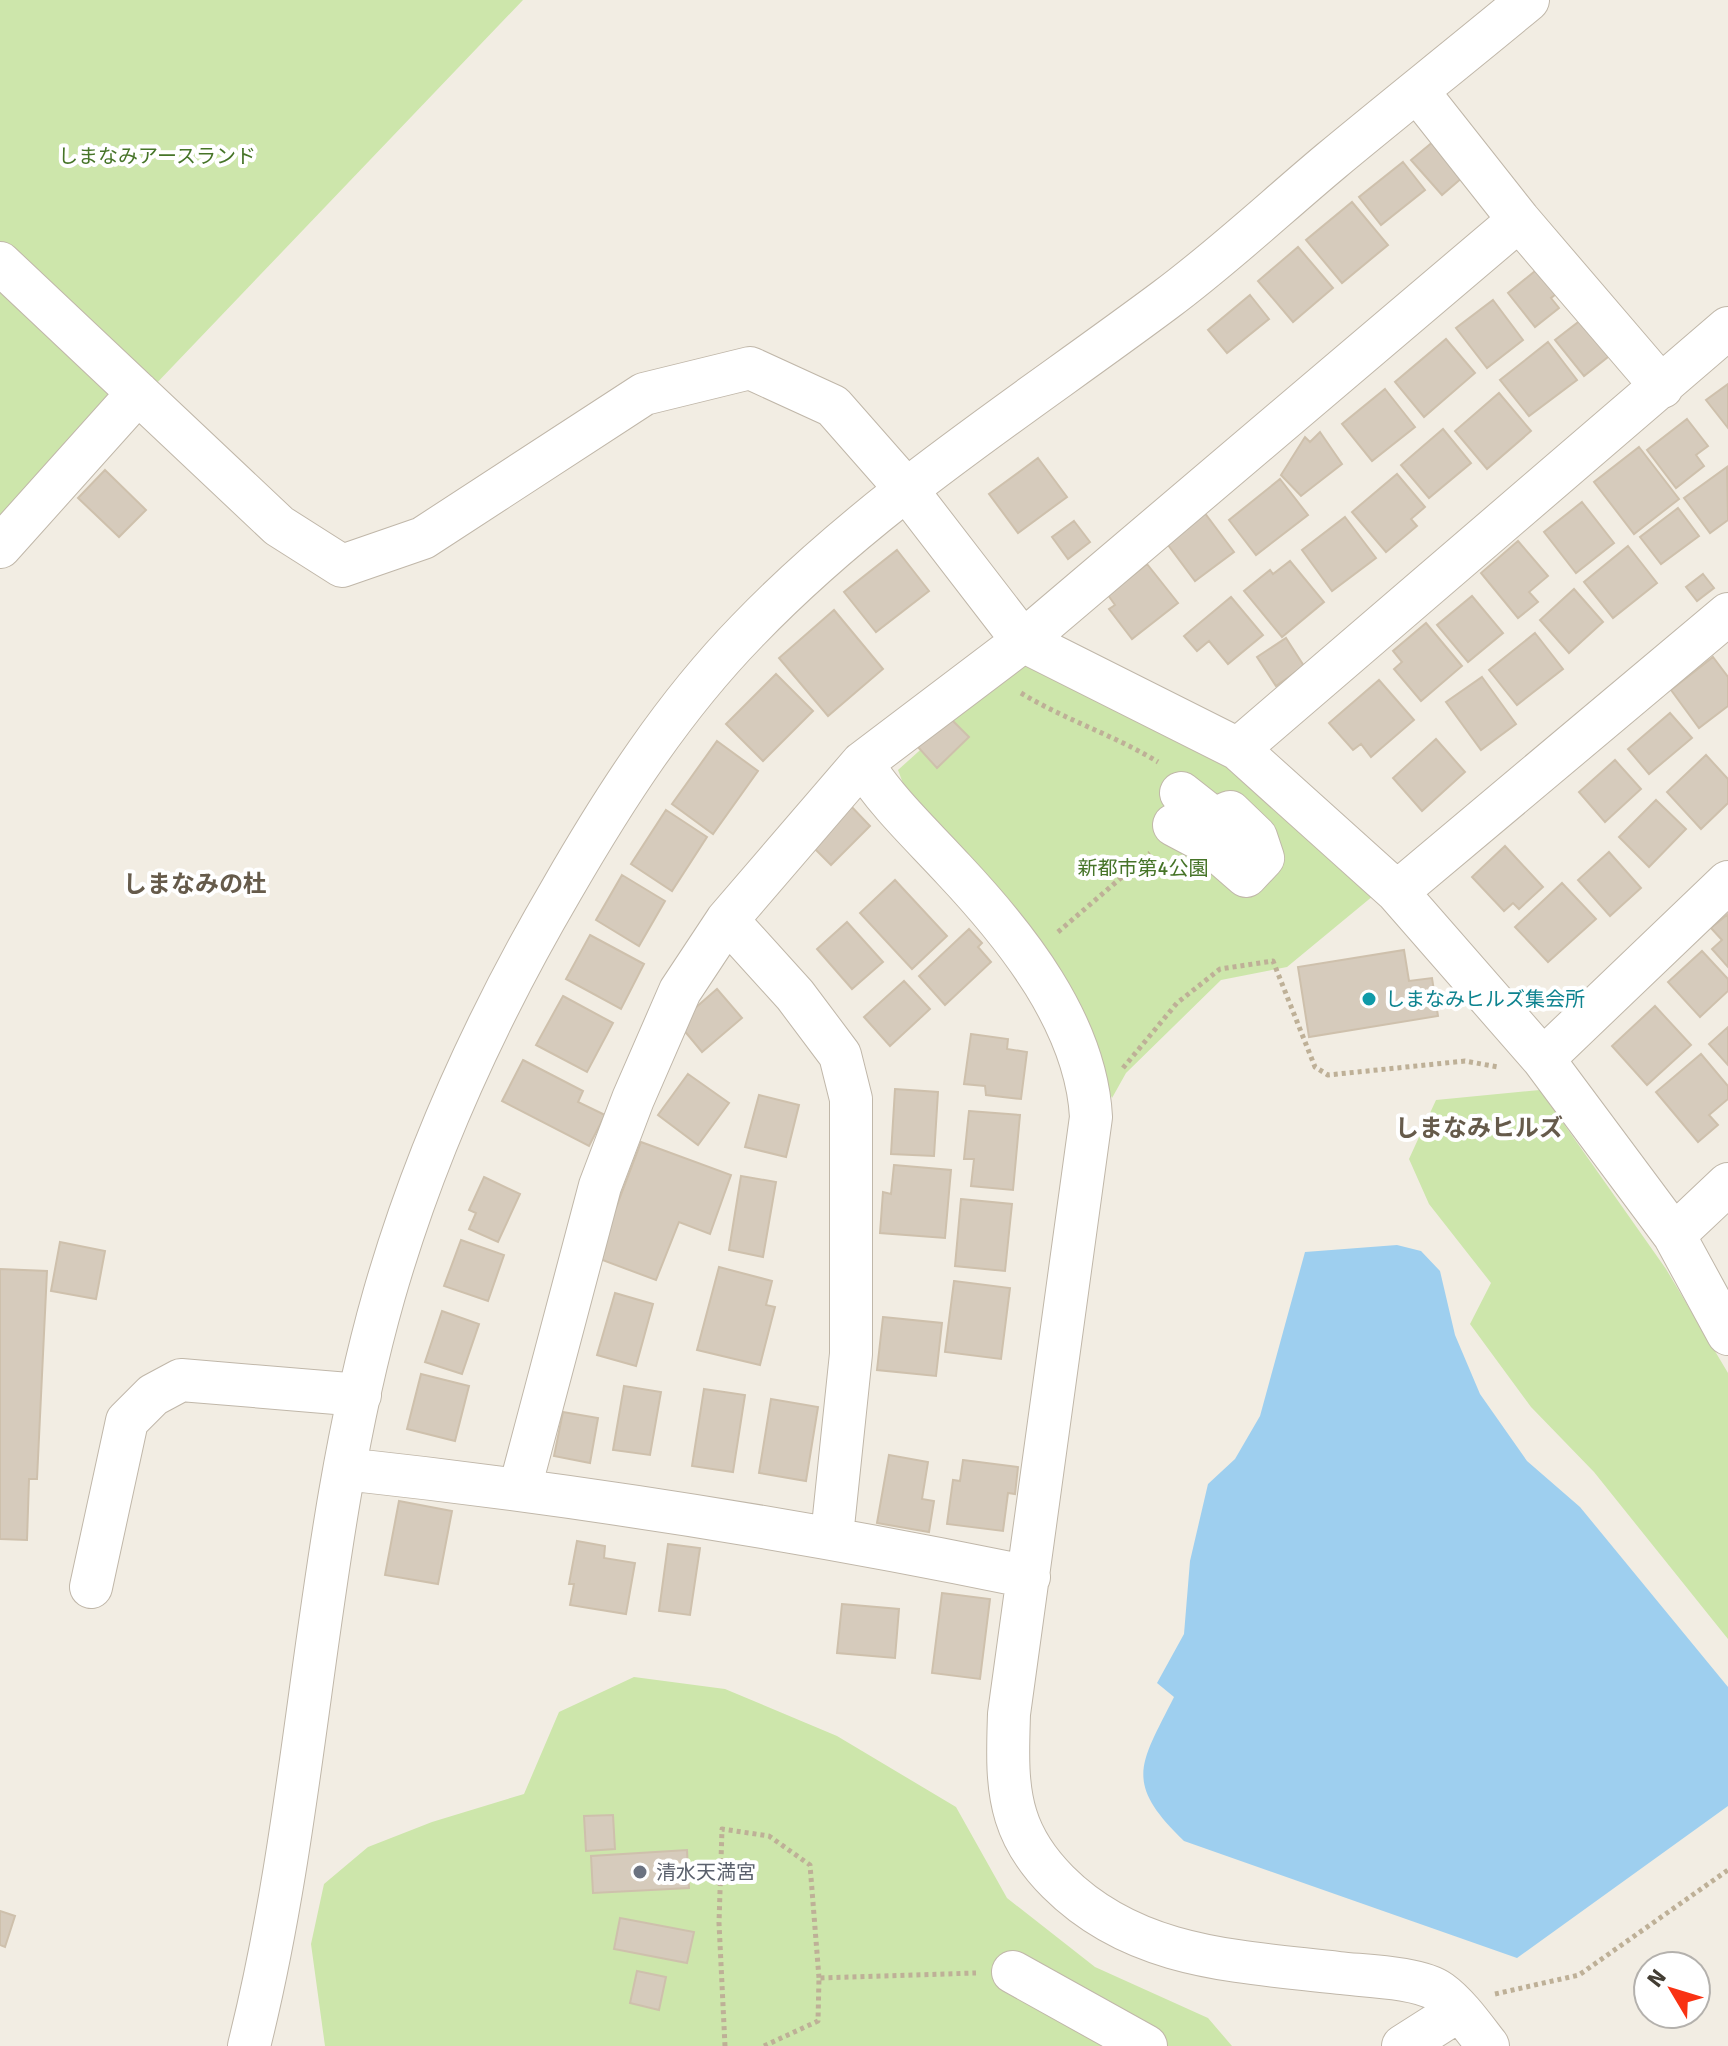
<svg xmlns="http://www.w3.org/2000/svg" width="1728" height="2046" font-family="Signika,'Noto Sans JP',sans-serif">
<style>
.green{fill:#cde6ab}
.water{fill:#9ecfef}
.building{fill:#d6cbbc;stroke:#cec0ac;stroke-width:2}
.lines{fill:none;stroke-linecap:round;stroke-linejoin:round}
.minor-casing{stroke:#c0b7a9;stroke-width:44}
.path{stroke:#beb097;stroke-width:5;stroke-dasharray:4 4;stroke-linecap:butt}
.minor{stroke:#fff;stroke-width:42}
.culture-dot{fill:#0f9aa8;stroke:#fff;stroke-width:3}
.worship-dot{fill:#6b7280;stroke:#fff;stroke-width:3}
.labels{text-anchor:middle;stroke-width:8;stroke-linejoin:round;paint-order:stroke}
.park-label{font-size:20px;fill:#467428;stroke:#fff}
.culture-label{font-size:20px;fill:#0d838f;stroke:#fff;text-anchor:start}
.worship-label{font-size:20px;fill:#5b616d;stroke:#fff;text-anchor:start}
.quarter-label{font-size:24px;font-weight:bold;fill:#665b4b;stroke:#fff}
</style>
<rect width="100%" height="100%" fill="#f2ede3"/>
<path class="green" d="M0 0H523L0 547Z
M1029 652 1227 760 1379 891 1287 967 1221 980 1126 1073 1112 1098 1067 997 907 794 898 770Z
M1540 1090 1666 1269 1728 1373V1639L1594 1472 1531 1407 1470 1324 1491 1283 1429 1204 1409 1159 1436 1100Z
M634 1677 725 1689 837 1736 956 1807 1007 1898 1095 1967 1208 2018 1232 2046H325L311 1944 324 1884 368 1847 432 1822 524 1794 559 1712Z"/>
<path class="water" d="M1397 1245 1421 1251 1440 1271 1455 1335 1480 1394 1527 1461 1580 1507 1728 1687V1806L1517 1958 1184 1841C1123 1782 1140 1765 1174 1697L1157 1683 1184 1634 1190 1561 1208 1484 1235 1459 1260 1416 1305 1252Z"/>
<path class="building" d="M1440 136 1470 171 1442 195 1411 160Z
M1403 162 1425 190 1381 225 1359 197Z
M1352 202 1388 245 1342 283 1306 240Z
M1298 247 1333 288 1293 322 1258 281Z
M1545 263 1564 288 1551 298 1559 308 1535 327 1508 293Z
M1250 295 1269 319 1227 353 1208 330Z
M1493 300 1523 340 1487 368 1456 328Z
M1590 313 1618 349 1584 376 1555 340Z
M1446 339 1475 373 1424 417 1395 382Z
M1548 342 1577 380 1529 416 1500 380Z
M1728 384V428L1706 400Z
M1385 389 1415 427 1372 461 1342 424Z
M1499 393 1531 431 1487 469 1455 431Z
M1687 419 1708 446 1696 455 1704 466 1676 488 1647 450Z
M1443 429 1471 463 1429 498 1401 465Z
M1320 432 1342 464 1301 496 1281 475 1305 437 1310 442Z
M1639 447 1679 499 1634 534 1594 482Z
M1038 458 1067 497 1018 533 989 494Z
M1727 467 1728 520 1710 533 1684 498Z
M105 470 146 510 119 537 78 498Z
M1397 474 1425 507 1411 519 1417 526 1386 552 1352 512Z
M1280 479 1308 515 1256 555 1229 520Z
M1582 502 1614 543 1576 573 1544 532Z
M1201 508 1234 552 1195 581 1162 537Z
M1678 508 1699 536 1661 564 1640 537Z
M1345 517 1376 558 1332 591 1302 550Z
M1074 521 1090 542 1068 559 1052 537Z
M1518 541 1548 576 1529 592 1538 602 1518 618 1481 573Z
M1628 546 1657 583 1613 618 1584 582Z
M897 550 929 591 876 632 844 592Z
M1290 561 1324 602 1282 637 1244 591 1270 570 1273 574Z
M1147 564 1178 603 1132 639 1109 609 1115 605 1108 595Z
M1703 574 1714 588 1697 601 1686 587Z
M1574 589 1603 622 1569 653 1540 620Z
M1472 596 1503 633 1468 662 1437 625Z
M1231 597 1263 635 1228 664 1209 641 1197 651 1184 636Z
M834 610 883 669 828 716 779 658Z
M1426 623 1462 666 1421 701 1394 669 1402 662 1393 651Z
M1535 633 1563 669 1517 705 1489 670Z
M1286 638 1304 666 1276 686 1257 657Z
M1713 657 1728 677V706L1699 728 1671 690Z
M776 674 813 711 763 761 726 724Z
M1482 677 1516 724 1481 750 1446 702Z
M1379 680 1414 720 1371 757 1361 744 1353 750 1329 723Z
M1670 713 1692 738 1649 774 1628 749Z
M950 718 969 737 937 768 918 747Z
M1436 739 1465 772 1422 811 1393 778Z
M717 741 758 771 713 834 672 804Z
M1706 755 1728 779V803L1701 829 1667 792Z
M1615 760 1641 789 1605 822 1579 792Z
M1656 800 1686 829 1649 867 1619 837Z
M848 803 870 826 831 865 809 843Z
M666 810 707 837 672 891 631 864Z
M1505 846 1543 887 1519 909 1513 903 1504 911 1472 877Z
M1609 852 1641 888 1610 916 1578 880Z
M622 875 665 901 639 946 596 920Z
M895 880 947 936 912 969 860 913Z
M1562 883 1596 919 1548 962 1515 927Z
M1728 914V967L1712 949 1722 940 1711 928Z
M847 922 883 962 852 989 817 949Z
M969 929 982 943 978 947 991 962 945 1005 919 976Z
M590 935 644 964 621 1009 566 979Z
M1404 950 1409 981 1432 978 1438 1016 1309 1037 1298 967Z
M1702 951 1728 979V991L1700 1017 1668 982Z
M904 981 930 1009 890 1046 864 1017Z
M717 989 742 1018 702 1052 678 1023Z
M563 996 613 1023 587 1072 536 1045Z
M1655 1006 1691 1045 1647 1085 1612 1046Z
M1728 1027V1065L1709 1044Z
M971 1034 1008 1039 1007 1049 1027 1052 1021 1099 986 1095 985 1086 964 1084Z
M1701 1054 1728 1086V1099L1709 1115 1718 1125 1698 1142 1656 1092Z
M523 1060 583 1091 578 1102 605 1115 589 1146 502 1101Z
M688 1074 729 1103 698 1145 658 1115Z
M895 1089 938 1092 934 1156 891 1154Z
M759 1095 799 1105 786 1157 745 1147Z
M969 1111 1020 1115 1013 1190 971 1186 974 1159H964Z
M641 1142 731 1175 710 1234 679 1222 656 1280 597 1258Z
M894 1165 951 1170 945 1238 880 1233 883 1192 891 1194Z
M741 1176 776 1182 763 1257 729 1250Z
M484 1177 520 1194 498 1242 469 1229 476 1213 469 1210Z
M961 1199 1012 1204 1005 1271 955 1266Z
M461 1240 504 1255 488 1301 444 1286Z
M60 1242 105 1251 96 1299 51 1291Z
M719 1267 772 1281 766 1305 775 1307 760 1365 697 1350Z
M0 1269 47 1271 37 1479H29L27 1540 0 1539Z
M954 1281 1010 1288 1001 1359 945 1352Z
M615 1293 653 1304 636 1366 597 1355Z
M442 1311 479 1324 462 1374 425 1362Z
M883 1317 942 1323 936 1376 877 1370Z
M421 1374 469 1386 455 1441 407 1429Z
M624 1386 661 1392 650 1455 613 1450Z
M704 1389 745 1395 733 1472 692 1466Z
M771 1399 818 1407 806 1481 759 1473Z
M563 1412 598 1418 590 1463 554 1456Z
M889 1455 928 1462 922 1499 934 1501 929 1532 877 1523Z
M963 1460 1018 1467 1015 1494 1008 1493 1003 1531 947 1524 953 1480 960 1481Z
M399 1501 452 1511 438 1584 385 1575Z
M577 1541 605 1546 604 1558 635 1563 626 1614 570 1605 574 1584H569Z
M668 1544 700 1548 690 1615 659 1611Z
M942 1593 990 1599 980 1679 932 1673Z
M842 1604 899 1609 895 1658 837 1653Z
M613 1815 615 1849 586 1851 584 1816Z
M687 1850 689 1888 593 1893 591 1856Z
M0 1911 15 1916 5 1947 0 1945Z
M620 1918 694 1932 687 1963 614 1949Z
M637 1971 666 1977 659 2010 630 2003Z"/>
<g class="lines">
<g class="minor-casing">
<path id="minor" d="M1418 92 1519 220 1662 387
M0 263 279 526 342 566 423 538 644 394 750 368 833 406 906 489 1023 641 1238 749 1397 892 1543 1059 1674 1235 1728 1334
M0 547 138 393
M1238 749 1728 328
M1174 825 1208 843 1246 876 1263 858 1256 837 1230 812 1214 819 1181 793
M1397 892 1728 614
M727 920 795 995 840 1055 851 1099V1354L832 1536
M1543 1059 1728 882
M1674 1235 1728 1184
M345 1469C575 1494 802 1530 1029 1577
M520 1488 600 1186 633 1099 680 991 727 920 862 763
M91 1587 127 1421 153 1395 181 1380 360 1395
M1013 1972 1146 2046
M249 2046C311 1799 314 1541 384 1295 425 1152 487 1017 562 889 615 797 673 707 747 631 871 502 1023 406 1165 300 1223 257 1276 207 1331 161 1396 107 1463 54 1528 0
M1403 2046 1458 2011
M1488 2046C1474 2028 1458 2005 1440 1992 1419 1977 1365 1976 1339 1973 1237 1961 1135 1959 1058 1882 1039 1863 1024 1842 1016 1816 1006 1784 1008 1748 1009 1714L1091 1117C1086 1023 1016 936 954 870 922 835 887 803 862 763L1023 641 1519 220"/>
</g>
<path class="path" d="M1021 693C1065 720 1114 735 1158 762
M1058 932 1150 853
M1123 1068 1177 1003 1220 969 1273 961 1315 1067 1328 1075 1465 1061 1498 1067
M1495 1994 1579 1975 1728 1870
M725 2046 719 1923 722 1829 769 1836 810 1865 819 1978
M764 2046 818 2021 819 1978 976 1973"/>
<use href="#minor" class="minor"/>
</g>
<circle class="culture-dot" cx="1369" cy="999" r="8"/>
<circle class="worship-dot" cx="640" cy="1872" r="8"/>
<g class="labels">
<g class="park-label">
<text x="157" y="163">しまなみアースランド</text>
<text x="1143" y="875">新都市第4公園</text>
</g>
<g class="culture-label">
<text x="1385" y="1006">しまなみヒルズ集会所</text>
</g>
<g class="worship-label">
<text x="656" y="1879">清水天満宮</text>
</g>
<g class="quarter-label">
<text x="195" y="892">しまなみの杜</text>
<text x="1479" y="1136">しまなみヒルズ</text>
</g>
</g>
<g transform="translate(1672 1990) rotate(308)"><circle r="38" fill="#ffffff" stroke="#b4b1ad" stroke-width="2"/>
<path d="M0-6L14 30L0 20L-14 30Z" fill="#f93213"/>
<text y="-12" font-size="22" font-weight="bold" text-anchor="middle" fill="#433d33">N</text>
</g>
</svg>
